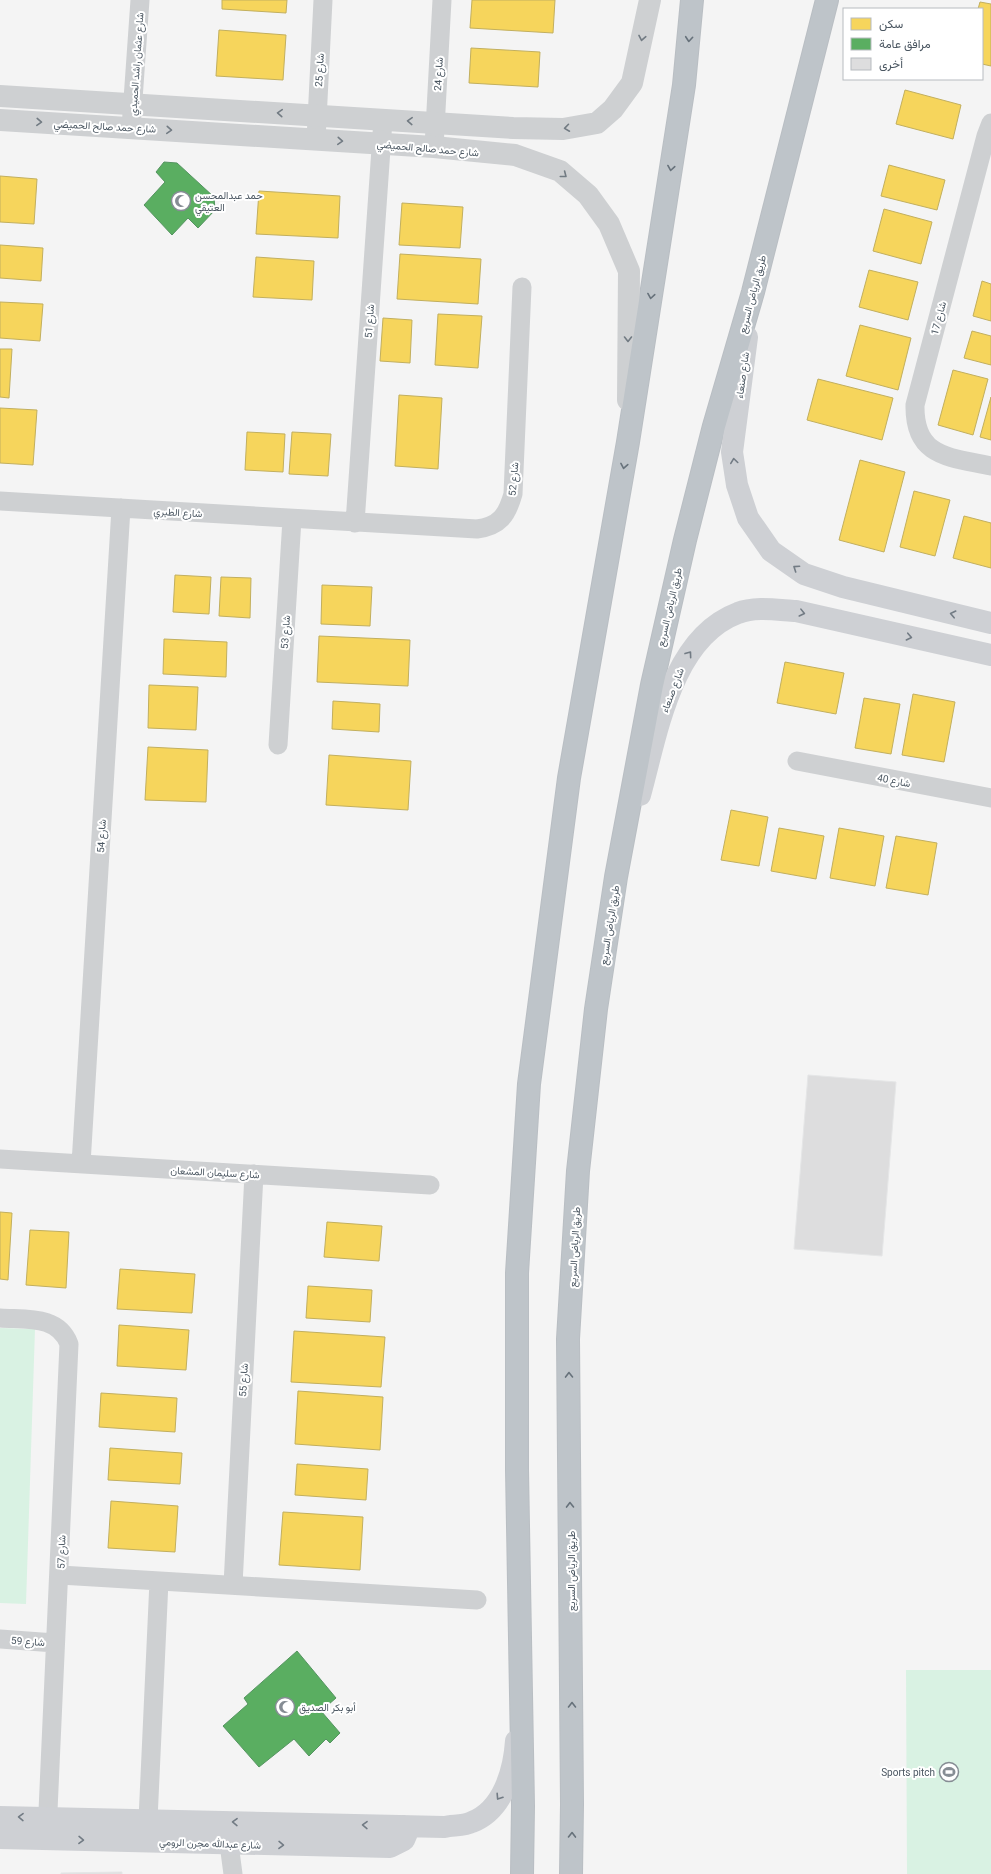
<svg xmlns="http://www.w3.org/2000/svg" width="991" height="1874" font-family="Roboto,Vazirmatn,sans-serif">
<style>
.green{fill:#d9f2e3}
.homes{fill:#f6d55c;stroke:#c2af5e}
.public{fill:#5aae61;stroke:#559461}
.building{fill:#ddddde;stroke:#e5e6e7}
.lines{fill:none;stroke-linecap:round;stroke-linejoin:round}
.motorway-casing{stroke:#b9bec3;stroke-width:24}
.minor{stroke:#ced0d2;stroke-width:19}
.tertiary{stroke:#ced0d2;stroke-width:22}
.secondary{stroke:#ced0d4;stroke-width:22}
.motorway{stroke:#bec4c9;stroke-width:22}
.oneway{stroke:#727b83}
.oneway2{stroke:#67727b}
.oneway3{stroke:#727b84}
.labels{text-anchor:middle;stroke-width:4;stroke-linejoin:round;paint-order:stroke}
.street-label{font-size:10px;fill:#4a5661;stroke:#fff}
.poi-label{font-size:10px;fill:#4a5661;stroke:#fff;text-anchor:start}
</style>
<rect width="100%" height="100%" fill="#f4f4f4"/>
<path class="green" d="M0 1328 35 1329 26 1604 0 1603Z
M906 1670H991V1874H907Z"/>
<path class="homes" d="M222 0H287L286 13 222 9Z
M472 0H555L553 33 470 28Z
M980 2 991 4V66L982 64V9H978Z
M219 30 286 35 283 80 216 76Z
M471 48 540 52 538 87 469 83Z
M905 90 961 105 953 139 896 124Z
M889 165 945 180 937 210 881 196Z
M0 176 37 179 34 224 0 222Z
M259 191 340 196 338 238 256 234Z
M402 203 463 207 460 248 399 245Z
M884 209 932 222 921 264 873 251Z
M0 245 43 248 41 281 0 278Z
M400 254 481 259 478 304 397 299Z
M256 257 314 261 312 300 253 297Z
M869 270 918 282 908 320 859 307Z
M982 281 991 284V321L973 316Z
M0 302 43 304 40 341 0 338Z
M438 314 482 316 478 368 435 365Z
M383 318 412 320 410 363 380 361Z
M860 325 911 338 898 390 846 376Z
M972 331 991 336V365L964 358Z
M0 349H12L9 398 0 397Z
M953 370 988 379 973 435 938 425Z
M818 379 893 398 882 440 807 420Z
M399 395 442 398 438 469 395 466Z
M991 397V440L980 437Z
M0 408 37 410 33 465 0 463Z
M247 432 285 434 283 472 245 470Z
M292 432 331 434 328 476 289 474Z
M860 460 905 472 884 552 839 540Z
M914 491 950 500 935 556 900 547Z
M964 516 991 523V568L953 558Z
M175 575 211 577 209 614 173 612Z
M221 577 251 578 250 618 219 616Z
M322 585 372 587 370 626 321 624Z
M319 636 410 640 408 686 317 682Z
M164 639 227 642 226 677 163 674Z
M785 662 844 673 836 714 777 703Z
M149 685 198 687 196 730 148 728Z
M913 694 955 702 944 762 902 755Z
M864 698 900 704 891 754 855 748Z
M333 701 380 704 379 732 332 729Z
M148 747 208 750 206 802 145 800Z
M329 755 411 761 408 810 326 805Z
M731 810 768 817 759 866 721 860Z
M779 828 824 836 816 879 771 871Z
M839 828 884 836 875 886 830 878Z
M896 836 937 843 928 895 886 888Z
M0 1212 12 1213 8 1280 0 1279Z
M327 1222 382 1226 379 1261 324 1257Z
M30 1230 69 1232 66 1288 26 1285Z
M120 1269 195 1274 192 1313 117 1309Z
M308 1286 372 1290 370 1322 306 1318Z
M119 1325 189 1330 186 1370 117 1366Z
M294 1331 385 1337 381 1387 291 1382Z
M298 1391 383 1397 380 1450 295 1444Z
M101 1393 177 1398 175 1432 99 1427Z
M110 1448 182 1453 180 1484 108 1480Z
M297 1464 368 1469 366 1500 295 1495Z
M111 1501 178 1506 175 1552 108 1548Z
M283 1512 363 1517 360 1570 279 1565Z"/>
<path class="public" d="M164 162 177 163 214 197 215 210 198 228 188 218 172 235 144 205 165 182 156 172Z
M297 1651 336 1698 321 1711 340 1733 330 1743 326 1739 309 1756 294 1739 259 1767 223 1726 248 1704 244 1698Z"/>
<path class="building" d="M808 1075 896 1082 882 1256 794 1249Z
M122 1872V1874H61V1873Z"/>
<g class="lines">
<g class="motorway-casing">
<path id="motorway" d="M522 1874 523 1806 517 1470V1273L529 1084 569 778 628 442 684 85 692 0
M571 1874 572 1804 568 1339 578 1171 596 1009 616 877 652 685 685 540 714 426 753 292 827 0"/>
</g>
<path class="minor" d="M991 123 986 136 915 405C914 458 950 457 991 466
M131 128 140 0
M316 140 323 0
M434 147 442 0
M0 501 477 529C500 526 507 515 513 494L522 287
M355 523 383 120
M278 745 292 519
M797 761 991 798
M0 1159 430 1185
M81 1164 121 508
M0 1318C26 1320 58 1315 69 1344L47 1833
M60 1575 477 1600
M233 1585 254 1174
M0 1639 55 1643
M148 1820 159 1581
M229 1844 233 1874"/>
<path class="tertiary" d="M0 96 513 128 563 129 597 123 613 109 632 83 650 0
M0 120 434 147 515 155 560 171 588 195 609 224 629 271 628 400"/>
<path class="secondary" d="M747 337 732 452 737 485 748 518 771 551 804 574 843 587 991 623
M640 795C657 734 671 638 738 613 755 606 778 610 796 611L991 655
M0 1817 444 1827C453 1825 464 1826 472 1822 503 1810 514 1771 516 1741
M0 1838 390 1847 404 1840 407 1833 404 1826"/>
<use href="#motorway" class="motorway"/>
</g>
<defs><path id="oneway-chevron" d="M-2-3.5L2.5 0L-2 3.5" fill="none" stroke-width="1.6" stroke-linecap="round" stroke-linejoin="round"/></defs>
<g class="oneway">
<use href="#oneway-chevron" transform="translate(642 38) rotate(101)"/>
<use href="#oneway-chevron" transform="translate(280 113) rotate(-176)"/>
<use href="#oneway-chevron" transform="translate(410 121) rotate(-177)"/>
<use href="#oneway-chevron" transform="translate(39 122) rotate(3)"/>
<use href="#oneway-chevron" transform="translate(567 128) rotate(172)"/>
<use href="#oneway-chevron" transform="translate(169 130) rotate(4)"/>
<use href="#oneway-chevron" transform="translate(340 141) rotate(4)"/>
<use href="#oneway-chevron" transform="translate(564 175) rotate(38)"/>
<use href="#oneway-chevron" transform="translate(628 339) rotate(90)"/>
</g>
<g class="oneway2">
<use href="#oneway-chevron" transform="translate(689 39) rotate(95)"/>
<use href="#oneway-chevron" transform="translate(671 168) rotate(99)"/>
<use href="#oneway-chevron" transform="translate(651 296) rotate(99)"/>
<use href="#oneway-chevron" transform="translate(624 466) rotate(100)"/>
<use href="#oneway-chevron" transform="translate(569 1375) rotate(-91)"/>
<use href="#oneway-chevron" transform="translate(570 1505) rotate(-91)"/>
<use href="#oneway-chevron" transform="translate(572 1705) rotate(-90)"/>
<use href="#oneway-chevron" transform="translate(572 1835) rotate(-89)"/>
</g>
<g class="oneway3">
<use href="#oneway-chevron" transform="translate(734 461) rotate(-98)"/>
<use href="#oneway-chevron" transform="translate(796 568) rotate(-146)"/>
<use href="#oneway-chevron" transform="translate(802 613) rotate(14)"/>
<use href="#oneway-chevron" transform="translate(953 614) rotate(-167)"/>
<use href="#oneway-chevron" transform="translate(909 637) rotate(12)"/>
<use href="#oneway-chevron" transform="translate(689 654) rotate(-54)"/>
<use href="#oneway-chevron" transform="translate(499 1797) rotate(123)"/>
<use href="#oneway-chevron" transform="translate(21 1817) rotate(-179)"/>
<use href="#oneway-chevron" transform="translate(235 1822) rotate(-179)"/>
<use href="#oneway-chevron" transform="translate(365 1825) rotate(-179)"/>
<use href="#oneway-chevron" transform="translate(81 1840) rotate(1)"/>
<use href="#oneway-chevron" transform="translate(281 1845) rotate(1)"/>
</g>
<defs>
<g id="mosque-ring" transform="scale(1)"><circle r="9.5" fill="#fff" stroke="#868d94" stroke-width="1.5"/><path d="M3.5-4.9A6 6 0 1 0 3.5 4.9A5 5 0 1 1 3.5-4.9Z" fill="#868d94"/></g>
<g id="stadium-ring" transform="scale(1)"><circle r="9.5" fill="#fff" stroke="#868d94" stroke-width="1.5"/><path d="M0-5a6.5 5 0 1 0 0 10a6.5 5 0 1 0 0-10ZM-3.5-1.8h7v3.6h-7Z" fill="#868d94"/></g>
</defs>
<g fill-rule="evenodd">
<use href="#mosque-ring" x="181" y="201"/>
<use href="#mosque-ring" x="285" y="1707"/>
<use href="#stadium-ring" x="949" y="1772"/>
</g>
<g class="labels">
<g class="street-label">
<text transform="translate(136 64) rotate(-86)" y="4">شارع عثمان راشد الحميدي</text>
<text transform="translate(319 70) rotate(-87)" y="4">شارع 25</text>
<text transform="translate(438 74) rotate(-87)" y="4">شارع 24</text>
<text transform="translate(105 126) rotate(3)" y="4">شارع حمد صالح الحميضي</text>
<text transform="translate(428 148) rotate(5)" y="4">شارع حمد صالح الحميضي</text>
<text transform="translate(752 294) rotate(-75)" y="4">طريق الرياض السريع</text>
<text transform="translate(938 318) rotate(-75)" y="4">شارع 17</text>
<text transform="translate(369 321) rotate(-86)" y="4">شارع 51</text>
<text transform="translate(742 375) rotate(-82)" y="4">شارع صنعاء</text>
<text transform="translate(513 479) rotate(-85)" y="4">شارع 52</text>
<text transform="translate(178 512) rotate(3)" y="4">شارع الطبري</text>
<text transform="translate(669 607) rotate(-77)" y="4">طريق الرياض السريع</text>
<text transform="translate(285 632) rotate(-86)" y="4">شارع 53</text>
<text transform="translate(672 690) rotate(-69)" y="4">شارع صنعاء</text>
<text transform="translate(894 780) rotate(11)" y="4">شارع 40</text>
<text transform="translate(101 836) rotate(-87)" y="4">شارع 54</text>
<text transform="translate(609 925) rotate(-81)" y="4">طريق الرياض السريع</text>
<text transform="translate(215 1172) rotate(3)" y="4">شارع سليمان المشعان</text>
<text transform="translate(574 1247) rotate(-87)" y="4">طريق الرياض السريع</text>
<text transform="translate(243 1380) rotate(-87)" y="4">شارع 55</text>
<text transform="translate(61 1552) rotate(-88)" y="4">شارع 57</text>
<text transform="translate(571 1571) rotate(-90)" y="4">طريق الرياض السريع</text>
<text transform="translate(28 1641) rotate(4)" y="4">شارع 59</text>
<text transform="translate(210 1843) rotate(2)" y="4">شارع عبدالله مجرن الرومي</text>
</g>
<g class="poi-label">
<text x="195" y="199">حمد عبدالمحسن<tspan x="195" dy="12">العتيقي</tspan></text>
<text x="299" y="1711">أبو بكر الصديق</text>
<text x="935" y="1776" text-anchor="end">Sports pitch</text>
</g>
</g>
<rect x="843" y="8" width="140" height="72" fill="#ffffff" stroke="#b7bbc0"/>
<rect x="851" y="18" width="20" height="12" fill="#f6d55c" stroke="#b7bbc0"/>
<text x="879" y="28" font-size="12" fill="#4a5661">سكن</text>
<rect x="851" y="38" width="20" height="12" fill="#5aae61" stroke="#b7bbc0"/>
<text x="879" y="48" font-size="12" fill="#4a5661">مرافق عامة</text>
<rect x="851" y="58" width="20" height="12" fill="#ddddde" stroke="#b7bbc0"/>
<text x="879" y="68" font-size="12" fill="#4a5661">أخرى</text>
</svg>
